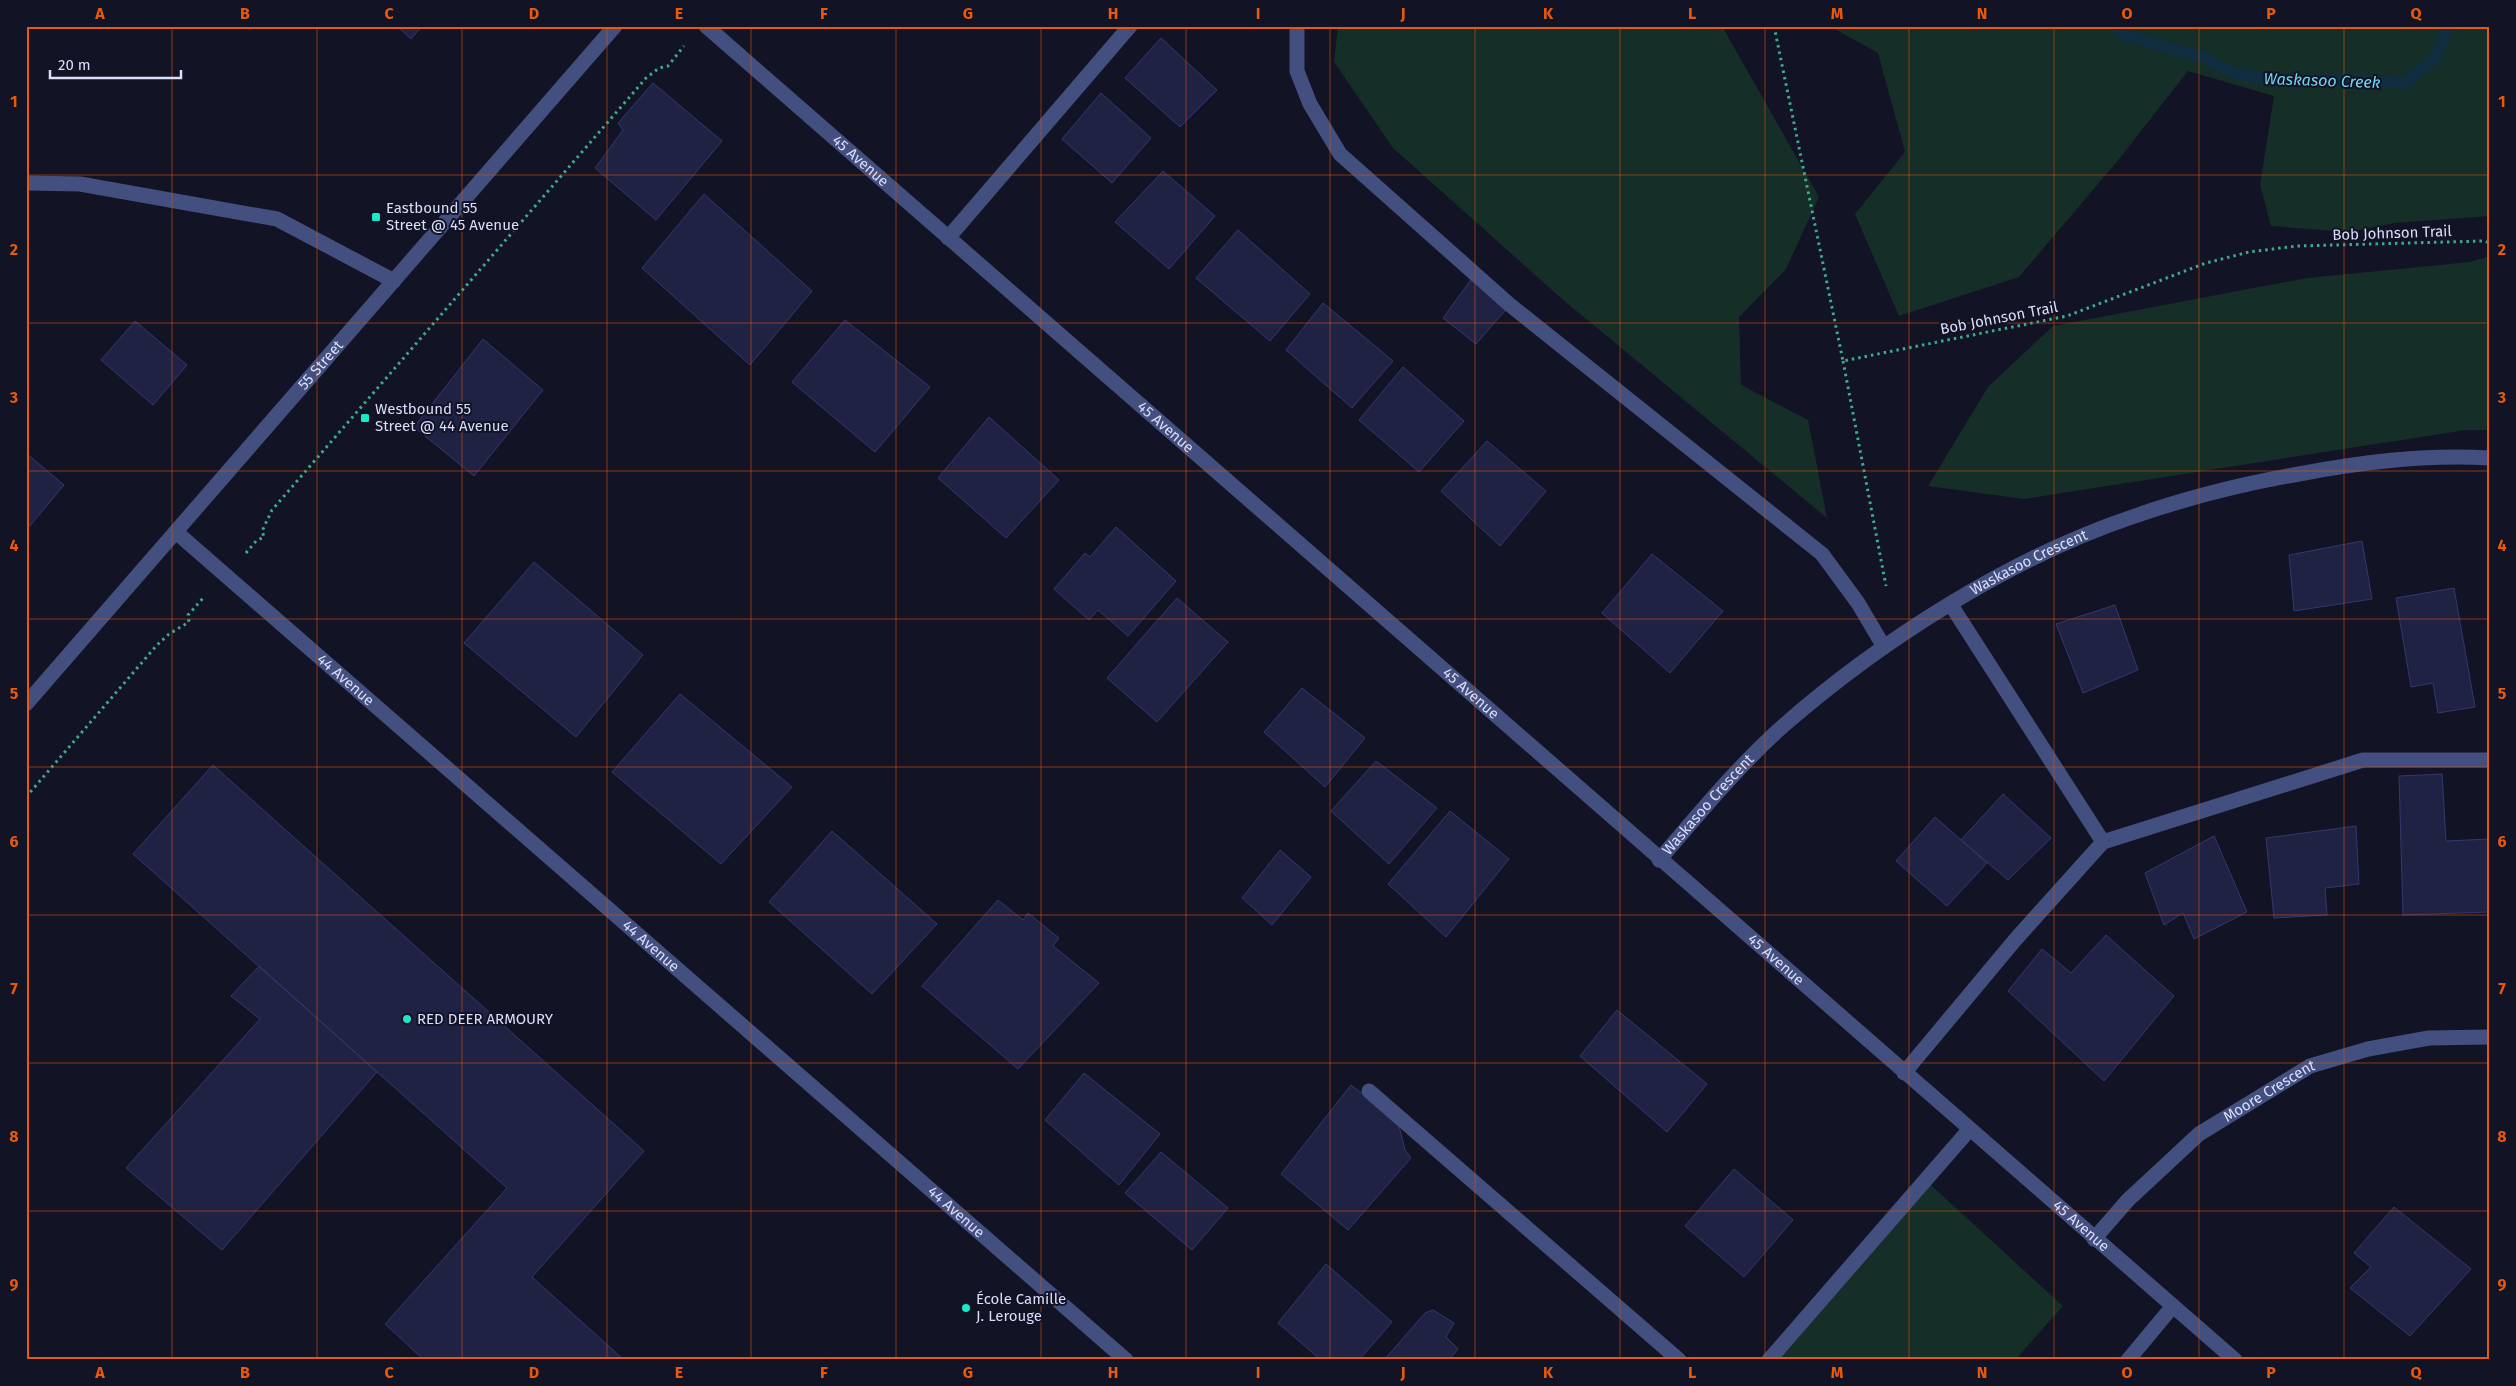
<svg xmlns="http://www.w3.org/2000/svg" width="2516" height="1386" font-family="'Fira Sans',sans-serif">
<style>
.green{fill:#152e27}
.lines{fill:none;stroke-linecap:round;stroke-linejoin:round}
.stream{stroke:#102e40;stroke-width:12}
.building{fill:#202244;stroke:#34376d}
.path{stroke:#3cac89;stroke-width:3;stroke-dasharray:2.5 4;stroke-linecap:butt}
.minor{stroke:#424f7f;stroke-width:15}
.grid{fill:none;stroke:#e8590c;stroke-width:1;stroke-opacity:0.55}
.poi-dot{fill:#1ae7c7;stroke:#121325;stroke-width:2}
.labels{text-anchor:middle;stroke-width:4;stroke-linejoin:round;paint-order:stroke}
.street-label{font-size:15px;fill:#dadefb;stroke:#121325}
.poi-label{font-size:15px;fill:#dadefb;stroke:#121325;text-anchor:start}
.water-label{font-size:16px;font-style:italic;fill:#72d6f0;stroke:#121325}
.neatline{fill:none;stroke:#e8590c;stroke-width:2}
.grid-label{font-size:16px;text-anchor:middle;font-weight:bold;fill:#e8590c}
</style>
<rect width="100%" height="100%" fill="#121325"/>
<path class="green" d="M1338 26H1722L1819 197 1786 269 1739 317 1741 385 1808 420 1827 518 1562 299 1393 148 1334 62Z
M1829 26H2490V216L2395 223 2348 232 2271 226 2260 185 2274 96 2188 71 2120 158 2019 277 1899 316 1855 214 1905 152 1878 53Z
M2490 256V430H2466L2024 499 1928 486 1988 387 2053 326 2307 278 2470 262Z
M1922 1177 2063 1306 2015 1360H1762Z"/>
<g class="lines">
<path class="stream" d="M2116 26 2124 35 2205 58 2228 71 2274 81 2339 79 2405 83 2434 59 2448 26"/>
</g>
<path class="building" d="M397 26H422L411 39Z
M1161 38 1217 90 1180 127 1125 78Z
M653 83 722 141 656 220 595 168 623 130 618 123Z
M1101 93 1151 138 1112 183 1062 139Z
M1163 171 1215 216 1169 269 1115 222Z
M704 194 812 291 750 365 642 268Z
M1238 230 1310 294 1270 341 1196 278Z
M1475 274 1510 305 1476 344 1443 318Z
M1323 303 1393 361 1352 408 1286 350Z
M845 320 930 387 875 452 792 382Z
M135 321 187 365 153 405 101 360Z
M483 339 543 390 474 476 414 427Z
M1403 367 1464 421 1419 472 1359 420Z
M989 417 1059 480 1006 538 938 478Z
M1487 441 1546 491 1500 546 1441 491Z
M26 453 64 485 28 528 26 526Z
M1116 527 1176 581 1128 636 1098 610 1089 620 1054 589 1085 553 1090 557Z
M2362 541 2372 599 2294 611 2289 555Z
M1652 554 1723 611 1670 673 1602 613Z
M534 562 643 655 576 737 464 643Z
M2454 588 2475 707 2438 713 2433 683 2411 687 2396 598Z
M1177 598 1228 642 1157 722 1107 678Z
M2115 605 2138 670 2083 693 2056 624Z
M1302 688 1365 738 1325 787 1264 732Z
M680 694 792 787 721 864 612 772Z
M1376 761 1437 808 1389 864 1331 811Z
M213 765 644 1151 532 1277 624 1360H424L385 1324 507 1188 133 854Z
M2442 774 2446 841 2490 839 2489 912 2403 915 2399 776Z
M2003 794 2051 838 2008 880 1961 840Z
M1450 811 1509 859 1446 937 1388 884Z
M1935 817 1987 863 1947 906 1896 861Z
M2356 826 2359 884 2325 888 2327 915 2274 918 2266 838Z
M832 831 937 924 872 994 769 902Z
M2214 836 2247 912 2194 939 2183 913 2164 925 2145 873Z
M1280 850 1311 877 1272 925 1242 898Z
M998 900 1023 920 1028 913 1059 938 1053 946 1099 983 1018 1069 922 986Z
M2106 935 2174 996 2104 1081 2008 991 2042 949 2071 973Z
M259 966 377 1072 222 1250 126 1168 260 1019 231 996Z
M1617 1010 1707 1084 1667 1132 1580 1056Z
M1084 1073 1160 1134 1119 1185 1045 1120Z
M1351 1085 1398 1122 1405 1150 1411 1158 1348 1230 1281 1174Z
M1161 1152 1228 1208 1192 1250 1125 1193Z
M1734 1169 1793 1220 1744 1277 1685 1226Z
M2394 1207 2471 1269 2410 1336 2350 1288 2371 1267 2354 1253Z
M1326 1264 1392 1322 1359 1360H1321L1278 1323Z
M1433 1310 1454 1323 1446 1337 1458 1349 1449 1360H1384L1425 1313Z"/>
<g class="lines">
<path class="path" d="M1774 26 1843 361 2067 316 2206 263 2249 252 2297 246 2484 241 2490 243
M1843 361 1886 586
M246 553 256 541 264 537 262 531 272 510 646 78 659 68 668 66 684 46
M26 797 157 645 169 634 189 622 188 615 204 597"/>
<g class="minor">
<path id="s1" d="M706 26 2235 1360"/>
<path d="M1297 26V71L1310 104 1340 154 1510 305 1822 554 1858 603 1884 647"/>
<path d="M26 183 80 184 277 219 394 281"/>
<path d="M948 238 1130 26"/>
<path id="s2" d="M176 532 1126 1360"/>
<path d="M1951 605 2103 842"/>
<path id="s3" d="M26 704 615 26"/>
<path id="s4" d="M1659 860C1699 814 1738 766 1783 726 1880 641 2010 558 2132 517 2186 498 2242 484 2299 474 2362 462 2425 454 2490 458"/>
<path d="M1904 1073 2015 940 2103 842 2363 760H2490"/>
<path d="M1369 1091 1679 1360"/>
<path id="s5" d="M2094 1239 2128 1200 2199 1134 2310 1066 2368 1049 2429 1038 2490 1037"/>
<path d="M1769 1360 1969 1130"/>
<path d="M2128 1360 2173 1306"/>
</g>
</g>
<path class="grid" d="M172 26V1360M317 26V1360M462 26V1360M607 26V1360M751 26V1360M896 26V1360M1041 26V1360M1186 26V1360M1330 26V1360M1475 26V1360M1620 26V1360M1765 26V1360M1909 26V1360M2054 26V1360M2199 26V1360M2344 26V1360M26 175H2490M26 323H2490M26 471H2490M26 619H2490M26 767H2490M26 915H2490M26 1063H2490M26 1211H2490"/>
<g class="poi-dot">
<rect x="371" y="212" width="10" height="10" rx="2.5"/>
<rect x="360" y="413" width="10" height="10" rx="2.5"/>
<circle cx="407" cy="1019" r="5"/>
<circle cx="966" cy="1308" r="5"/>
</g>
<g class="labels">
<g class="street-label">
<text dy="5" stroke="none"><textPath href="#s1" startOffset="205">45 Avenue</textPath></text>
<text transform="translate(2392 233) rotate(-2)" y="5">Bob Johnson Trail</text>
<text transform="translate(1999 318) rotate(-11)" y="5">Bob Johnson Trail</text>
<text dy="5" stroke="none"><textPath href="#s3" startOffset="449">55 Street</textPath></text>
<text dy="5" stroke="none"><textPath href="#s1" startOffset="610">45 Avenue</textPath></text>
<text dy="5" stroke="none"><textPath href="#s4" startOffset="479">Waskasoo Crescent</textPath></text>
<text dy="5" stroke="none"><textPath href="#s2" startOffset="225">44 Avenue</textPath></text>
<text dy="5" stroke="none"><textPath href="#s1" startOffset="1015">45 Avenue</textPath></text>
<text dy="5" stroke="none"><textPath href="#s4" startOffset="74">Waskasoo Crescent</textPath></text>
<text dy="5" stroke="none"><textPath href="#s2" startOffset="630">44 Avenue</textPath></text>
<text dy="5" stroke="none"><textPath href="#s1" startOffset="1420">45 Avenue</textPath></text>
<text dy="5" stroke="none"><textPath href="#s5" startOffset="231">Moore Crescent</textPath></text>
<text dy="5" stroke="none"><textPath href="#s2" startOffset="1035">44 Avenue</textPath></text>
<text dy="5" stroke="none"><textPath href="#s1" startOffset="1825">45 Avenue</textPath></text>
</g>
<g class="poi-label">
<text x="386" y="213">Eastbound 55<tspan x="386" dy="17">Street @ 45 Avenue</tspan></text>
<text x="375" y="414">Westbound 55<tspan x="375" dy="17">Street @ 44 Avenue</tspan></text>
<text x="417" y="1024">RED DEER ARMOURY</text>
<text x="976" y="1304">École Camille<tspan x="976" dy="17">J. Lerouge</tspan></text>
</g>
<g class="water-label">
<text transform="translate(2322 80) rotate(2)" y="6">Waskasoo Creek</text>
</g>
</g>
<rect width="2516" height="1386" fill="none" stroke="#121325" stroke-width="55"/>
<path d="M50 70v8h131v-8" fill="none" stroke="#dadefb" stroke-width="2.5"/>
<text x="58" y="70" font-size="15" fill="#dadefb" stroke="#121325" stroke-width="4" paint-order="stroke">20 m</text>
<rect x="28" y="28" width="2460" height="1330" class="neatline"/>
<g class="grid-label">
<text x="100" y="19">A</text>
<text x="245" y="19">B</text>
<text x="389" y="19">C</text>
<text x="534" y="19">D</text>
<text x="679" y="19">E</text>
<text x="824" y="19">F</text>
<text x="968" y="19">G</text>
<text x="1113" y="19">H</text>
<text x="1258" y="19">I</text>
<text x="1403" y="19">J</text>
<text x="1548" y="19">K</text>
<text x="1692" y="19">L</text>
<text x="1837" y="19">M</text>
<text x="1982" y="19">N</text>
<text x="2127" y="19">O</text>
<text x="2271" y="19">P</text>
<text x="2416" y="19">Q</text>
<text x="14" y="107">1</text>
<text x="2502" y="107">1</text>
<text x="14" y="255">2</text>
<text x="2502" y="255">2</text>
<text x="14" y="403">3</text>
<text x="2502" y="403">3</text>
<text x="14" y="551">4</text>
<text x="2502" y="551">4</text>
<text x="14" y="699">5</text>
<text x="2502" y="699">5</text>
<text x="14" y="847">6</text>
<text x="2502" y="847">6</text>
<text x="14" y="994">7</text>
<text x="2502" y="994">7</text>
<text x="14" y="1142">8</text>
<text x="2502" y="1142">8</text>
<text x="14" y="1290">9</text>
<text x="2502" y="1290">9</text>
<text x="100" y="1378">A</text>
<text x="245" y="1378">B</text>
<text x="389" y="1378">C</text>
<text x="534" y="1378">D</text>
<text x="679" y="1378">E</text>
<text x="824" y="1378">F</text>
<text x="968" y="1378">G</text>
<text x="1113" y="1378">H</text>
<text x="1258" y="1378">I</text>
<text x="1403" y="1378">J</text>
<text x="1548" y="1378">K</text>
<text x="1692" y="1378">L</text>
<text x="1837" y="1378">M</text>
<text x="1982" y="1378">N</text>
<text x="2127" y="1378">O</text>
<text x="2271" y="1378">P</text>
<text x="2416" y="1378">Q</text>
</g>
</svg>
